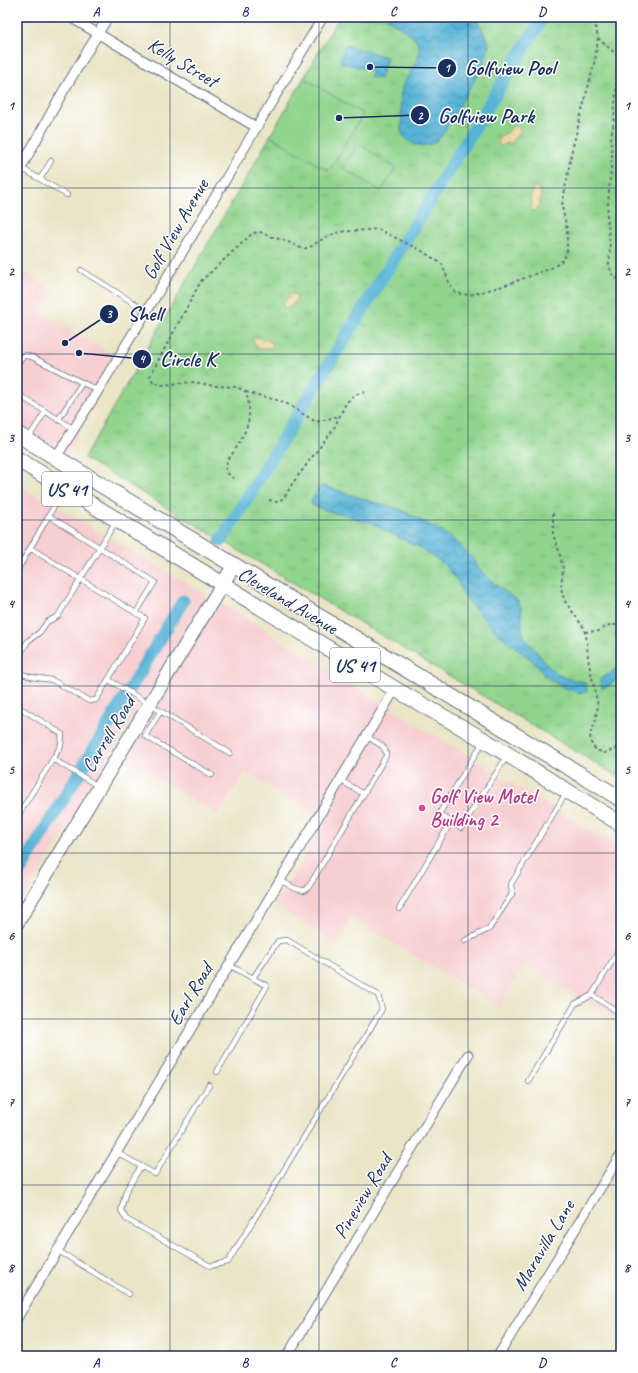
<svg xmlns="http://www.w3.org/2000/svg" width="638" height="1373" font-family="Caveat,sans-serif">
<style>
.built{fill:#f7cfd1}
.grass{fill:url(#grass-tufts);stroke:#568276}
.sand{fill:url(#sand-dots);stroke:#84847e}
.garden{fill:#91d48d;stroke:#568276}
.water{fill:url(#water-waves);stroke:#39719a}
.lines{fill:none;stroke-linecap:round;stroke-linejoin:round}
.canal{stroke:#57b3d5;stroke-width:13}
.lane-casing{stroke:#636f82;stroke-width:6}
.street-casing{stroke:#636f82;stroke-width:11}
.secondary-casing{stroke:#636f82;stroke-width:15}
.primary-casing{stroke:#636f82;stroke-width:17}
.path{stroke:#636f82;stroke-width:2;stroke-dasharray:3 3;stroke-linecap:butt}
.lane{stroke:#fff;stroke-width:4.5}
.street{stroke:#fff;stroke-width:9}
.secondary{stroke:#fff;stroke-width:13}
.primary{stroke:#fff;stroke-width:15}
.grid{fill:none;stroke:#1b2f5e;stroke-width:1;stroke-opacity:0.55}
.hotel-dot{fill:#d1479c;stroke:#fff;stroke-width:1.5}
.labels{text-anchor:middle;stroke-width:3;stroke-linejoin:round;paint-order:stroke}
.shield{fill:#fff;stroke:#5f6d8e;stroke-width:1}
.shield-label{font-size:19px;font-weight:bold;fill:#1b2f5e}
.street-label{font-size:20px;fill:#1b2f5e;stroke:#fff}
.hotel-label{font-size:20px;font-weight:bold;fill:#b23c85;stroke:#fff;text-anchor:start}
.leader{fill:none;stroke:#1b2f5e;stroke-width:1.5}
.callout-dot{fill:#1b2f5e;stroke:#fff;stroke-width:1.5}
.mark-label{font-size:12px;text-anchor:middle;font-weight:bold;fill:#fff}
.callout-label{font-size:21px;text-anchor:middle;font-weight:bold;fill:#1b2f5e;stroke:#fff;stroke-width:3;stroke-linejoin:round;paint-order:stroke}
.neatline{fill:none;stroke:#1b2f5e;stroke-width:1.5}
.grid-label{font-size:13px;text-anchor:middle;font-weight:bold;fill:#1b2f5e}
</style>
<defs>
<pattern id="grass-tufts" width="24" height="20" patternUnits="userSpaceOnUse"><rect width="24" height="20" fill="#91d48d"/><path d="M3 7l-1-3M5 7V3M7 7l1-3M15 17l-1-3M17 17v-4M19 17l1-3" fill="none" stroke="#7cb67c"/></pattern>
<pattern id="sand-dots" width="8" height="8" patternUnits="userSpaceOnUse"><rect width="8" height="8" fill="#eeda9e"/><path d="M2 2h.1M6 6h.1" fill="none" stroke="#ccbb8a" stroke-width="1.8" stroke-linecap="round"/></pattern>
<pattern id="water-waves" width="16" height="10" patternUnits="userSpaceOnUse"><rect width="16" height="10" fill="#57b3d5"/><path d="M0 5q4-4 8 0t8 0" fill="none" stroke="#4792b0"/></pattern>
</defs>
<rect width="100%" height="100%" fill="#fff"/>
<filter id="ink" filterUnits="userSpaceOnUse"><feTurbulence type="fractalNoise" baseFrequency=".025" numOctaves="2"/><feDisplacementMap in="SourceGraphic" scale="8" xChannelSelector="R" yChannelSelector="G"/><feConvolveMatrix kernelMatrix="1 2 1 2 8 2 1 2 1" color-interpolation-filters="sRGB"/></filter>
<filter id="wash" filterUnits="userSpaceOnUse"><feTurbulence type="fractalNoise" baseFrequency=".012" numOctaves="4" result="noise"/><feDisplacementMap in="SourceGraphic" scale="16" xChannelSelector="R" yChannelSelector="G"/><feGaussianBlur stdDeviation="0.9" result="paint"/><feColorMatrix in="noise" values="0 0 0 0 0 0 0 0 0 0 0 0 0 0 0 0 0 1.4 0 .05"/><feComposite in="paint" operator="in"/></filter>
<g filter="url(#wash)">
<rect width="100%" height="100%" fill="#eae5c6"/>
<path class="built" d="M17 268 55 291 42 313 118 358 68 455 17 424Z
M17 484 207 595 17 910Z
M219 602 621 850V1023L525 964 499 1006 351 918 337 944 274 905 325 822 245 772 218 815 124 759Z"/>
<path class="grass" d="M339 17H621V770L617 776 84 458Z"/>
<path class="sand" d="M513 126H516L520 129V133L514 138 512 144 507 143 501 147 498 142 500 137 508 132Z
M535 187 539 188 541 193C540 199 540 209 533 211L530 210 532 203 530 198 533 188Z
M291 294H295L297 295 296 301 289 308 284 307 283 303Z
M256 337 272 342 273 346 270 348 257 349 253 339Z"/>
<path class="garden" d="M304 78 363 114 329 171 270 136Z
M358 144 396 168 381 191 343 168Z"/>
<path class="water" d="M385 17H475L488 40 489 48 481 69 441 137C434 143 429 147 419 145 411 144 401 137 401 128 401 125 402 122 402 119 401 108 399 98 402 88 406 74 422 62 419 46 416 35 394 24 385 17Z
M345 45 387 57 380 79 370 77 372 71 340 62Z
M321 486H324L376 503 398 508 441 531 454 540 474 560 478 568 485 575 496 585 518 601 521 607 522 631 525 638 550 668 565 678 585 682 587 692 581 693 570 690 562 687 545 676 533 661 496 632 475 609 463 594 457 580 443 563 436 558 419 547 382 529 372 522 361 521 345 514 334 513 312 505 311 501 316 492Z
M621 663V676L607 687 602 688 600 679 610 674Z"/>
<g class="lines">
<path class="canal" d="M221 541 300 411 543 17
M17 876 183 601"/>
</g>
</g>
<g filter="url(#ink)">
<g class="lines">
<g class="lane-casing">
<path id="lane" d="M21 168 67 195
M40 179 51 161
M81 270 148 312
M17 364 25 355 32 357 97 390
M17 394 74 429
M17 404 22 397
M58 420 82 383
M28 439 45 412
M30 548 136 613
M17 571 64 489
M17 659 28 641 40 632 47 622 58 616 116 521
M17 672 31 677 52 680 89 701 96 700 145 618 136 613 155 582 49 516
M109 680 230 753
M17 706 62 734 61 745 53 759
M160 712 145 736 212 775
M483 742 439 814 461 828 507 756
M340 780 364 794
M17 817 53 759 98 786
M621 878V879
M280 880 294 888 304 891 308 888 386 756C387 745 375 742 367 737
M399 909 451 822
M464 941 489 929 512 894 511 884 566 793
M592 995 621 1014
M217 1072 267 986 229 965
M528 1081 575 1004 592 995 621 946
M116 1152 155 1174 209 1085
M141 1166 126 1191 121 1210 126 1219 210 1266 228 1262 382 1009 378 995 287 940 278 941 253 978
M57 1250 129 1294"/>
</g>
<g class="street-casing">
<path id="street" d="M70 17 256 127
M17 175 61 95 108 17
M56 457C149 313 233 164 323 17
M17 1318 395 689
M287 1356 468 1055
M498 1356 621 1154"/>
</g>
<g class="secondary-casing">
<path id="secondary" d="M17 923 234 565"/>
</g>
<g class="primary-casing">
<path id="primary" d="M17 434 621 799
M17 459 395 689 484 740 621 824"/>
</g>
<path class="path" d="M598 38 619 57 614 119 611 139 612 156 607 215 610 249 609 265 612 274 621 281
M246 392 284 402 316 422 339 416
M234 479 226 472C225 461 229 459 235 450 248 428 253 418 246 392L237 387 214 386 194 382 161 385 153 382 150 376 201 281 253 233 260 232 269 236 286 241 303 249 310 247 324 238 339 232 378 229 422 251 442 264 450 285 455 292 461 294 470 295 503 286 554 267 564 259 567 251V230L562 206 572 150 595 60 598 38 594 17
M269 500 277 502 284 498 292 484 319 448 333 430 346 403 354 395 365 392
M553 513V534L559 551 563 568 561 588 564 600 584 628 587 641 588 659 598 706 595 723 590 734 591 743 596 750 604 753 616 749 621 744
M585 632 599 631 609 625H621"/>
<use href="#lane" class="lane"/>
<use href="#street" class="street"/>
<use href="#secondary" class="secondary"/>
<use href="#primary" class="primary"/>
</g>
</g>
<path class="grid" d="M170 17V1356M319 17V1356M468 17V1356M17 188H621M17 354H621M17 520H621M17 686H621M17 853H621M17 1019H621M17 1185H621"/>
<circle class="hotel-dot" cx="422" cy="808" r="4"/>
<g class="labels">
<g class="shield">
<rect x="42" y="472" width="50" height="34" rx="3"/>
<rect x="330" y="648" width="50" height="34" rx="3"/>
</g>
<g class="shield-label">
<text x="67" y="496">US 41</text>
<text x="355" y="672">US 41</text>
</g>
<g class="street-label">
<text transform="translate(183 62) rotate(31)" y="7">Kelly Street</text>
<text transform="translate(175 229) rotate(-60)" y="7">Golf View Avenue</text>
<text transform="translate(288 600) rotate(31)" y="7">Cleveland Avenue</text>
<text transform="translate(108 734) rotate(-59)" y="7">Carrell Road</text>
<text transform="translate(190 994) rotate(-59)" y="7">Earl Road</text>
<text transform="translate(362 1196) rotate(-59)" y="7">Pineview Road</text>
<text transform="translate(543 1245) rotate(-59)" y="7">Maravilla Lane</text>
</g>
<g class="hotel-label">
<text x="430" y="803">Golf View Motel<tspan x="430" dy="23">Building 2</tspan></text>
</g>
</g>
<path class="leader" d="M370 67L447 68M339 118L420 115M65 343L109 314M79 353L142 359"/>
<g class="callout-dot">
<circle cx="370" cy="67" r="4"/>
<circle cx="339" cy="118" r="4"/>
<circle cx="65" cy="343" r="4"/>
<circle cx="79" cy="353" r="4"/>
<circle cx="447" cy="68" r="10"/>
<circle cx="420" cy="115" r="10"/>
<circle cx="109" cy="314" r="10"/>
<circle cx="142" cy="359" r="10"/>
</g>
<g class="mark-label">
<text x="447" y="72">1</text>
<text x="420" y="120">2</text>
<text x="109" y="318">3</text>
<text x="142" y="363">4</text>
</g>
<g class="callout-label">
<text x="510" y="75">Golfview Pool</text>
<text x="486" y="123">Golfview Park</text>
<text x="145" y="321">Shell</text>
<text x="188" y="366">Circle K</text>
</g>
<rect width="638" height="1373" fill="none" stroke="#fff" stroke-width="44"/>
<rect x="22" y="22" width="594" height="1329" class="neatline"/>
<g class="grid-label">
<text x="96" y="16">A</text>
<text x="245" y="16">B</text>
<text x="393" y="16">C</text>
<text x="542" y="16">D</text>
<text x="11" y="110">1</text>
<text x="627" y="110">1</text>
<text x="11" y="276">2</text>
<text x="627" y="276">2</text>
<text x="11" y="442">3</text>
<text x="627" y="442">3</text>
<text x="11" y="608">4</text>
<text x="627" y="608">4</text>
<text x="11" y="774">5</text>
<text x="627" y="774">5</text>
<text x="11" y="940">6</text>
<text x="627" y="940">6</text>
<text x="11" y="1106">7</text>
<text x="627" y="1106">7</text>
<text x="11" y="1272">8</text>
<text x="627" y="1272">8</text>
<text x="96" y="1367">A</text>
<text x="245" y="1367">B</text>
<text x="393" y="1367">C</text>
<text x="542" y="1367">D</text>
</g>
</svg>
